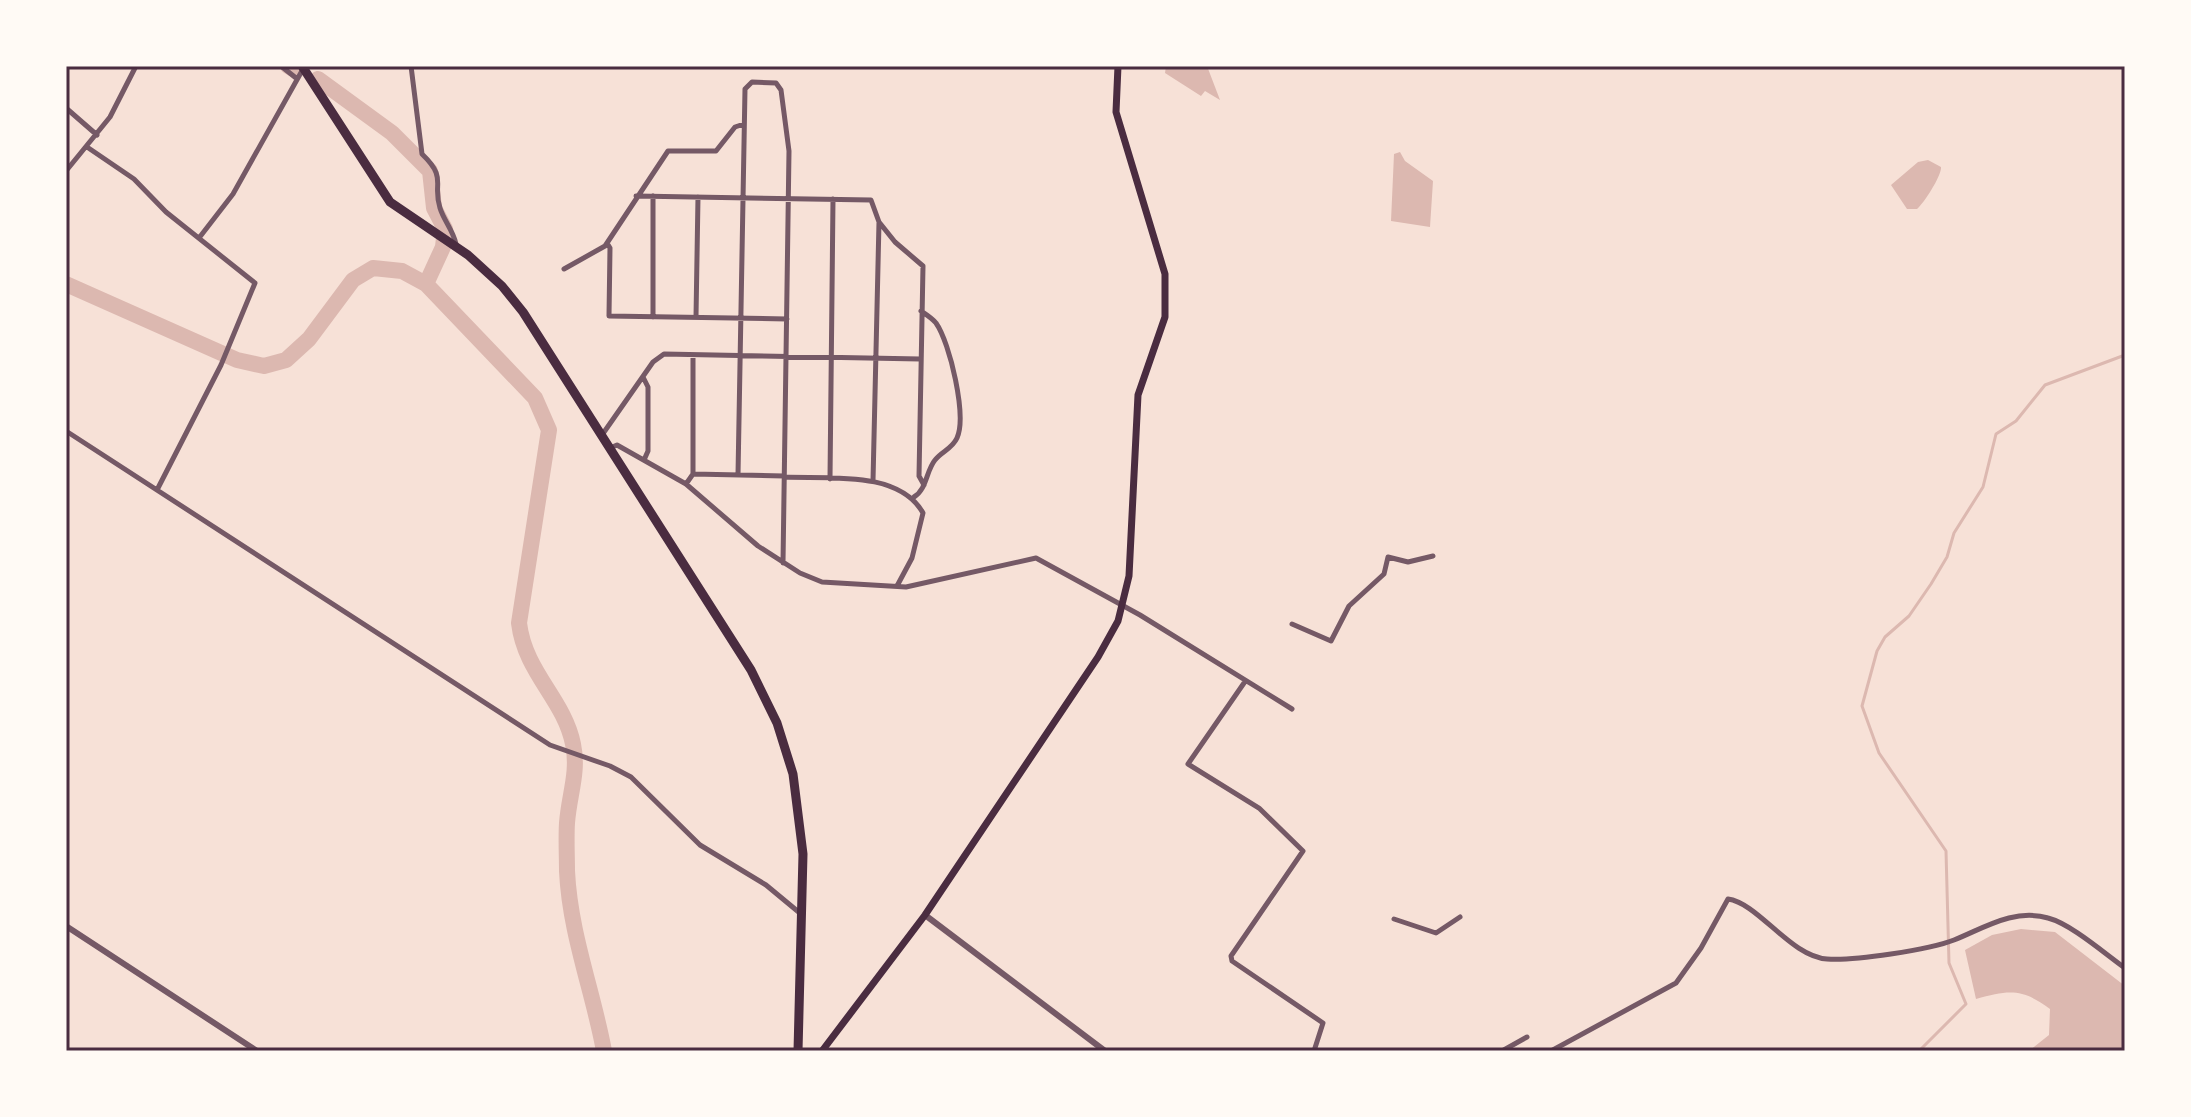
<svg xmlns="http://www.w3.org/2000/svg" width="2191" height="1117" font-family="'Noto Sans',sans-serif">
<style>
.water{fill:#dcb8b0}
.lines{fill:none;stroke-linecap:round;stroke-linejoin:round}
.stream{stroke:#dcb8b0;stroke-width:3}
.river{stroke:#dcb8b0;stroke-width:16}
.minor{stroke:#755966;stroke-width:5}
.tertiary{stroke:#755966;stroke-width:6}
.secondary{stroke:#4a2c40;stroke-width:7}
.trunk{stroke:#4a2c40;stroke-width:9}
.neatline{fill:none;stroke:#4a2c40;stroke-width:3}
</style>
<rect width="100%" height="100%" fill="#f7e1d7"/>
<path class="water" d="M1166 66H1207L1220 100 1205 91 1201 96 1165 73Z
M1400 152 1405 161 1433 181 1430 227 1391 221 1394 154Z
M1928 160 1941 167C1942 175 1924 203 1917 209H1907L1891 185 1918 162Z
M2021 929 2055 932 2125 986V1051H2029L2049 1035 2050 1009C2022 988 2009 990 1976 999L1965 950 1992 935Z"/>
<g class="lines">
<path class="stream" d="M1919 1051 1966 1004 1949 963 1946 851 1879 753 1862 706 1877 651 1885 637 1909 616 1931 584 1947 557 1954 533 1983 487 1996 434 2016 421 2045 385 2125 355"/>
<path class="river" d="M288 66 293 69
M318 79 392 133 430 171 434 208 445 229 443 247 426 284
M66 284 237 360 264 366 286 360 309 339 353 280 373 268 402 271 426 284 535 398 549 430 519 623C525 673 564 699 573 744 579 772 569 795 567 823 566 838 567 856 567 871 570 934 593 991 604 1051"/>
<path class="minor" d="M281 66 296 78
M411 66 422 154C448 179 432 183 440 208 444 221 453 230 456 244
M66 108 97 135
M87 147 134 179 166 212 255 283 221 365 157 490
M66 171 110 117 136 66
M636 196 871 200 879 222 895 242 923 266 919 476 924 485
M199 238 233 194 303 69
M607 243 610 248 609 316 787 319
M564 269 605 246 668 151H716L735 127 744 124
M653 317V196
M696 317 698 197
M643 377 648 387V451L644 460
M66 431 550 745 610 766 631 777 700 845 766 885 801 914
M602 435 653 362 664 354 920 359
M610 448 617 445 686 484 758 546 800 573 822 582 906 587 1036 558 1140 615 1292 709
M693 474 784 476
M738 475 745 89 752 82 776 83 781 90 789 151 783 563
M784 477C828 479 899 470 923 513L912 558 897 586
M830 479 833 199
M873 481 879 222
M686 484 693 474V355
M914 497C927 489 926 471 935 460 942 451 952 449 957 438 967 416 950 343 936 323 932 318 927 315 921 311
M1292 624 1331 641 1349 606 1384 574 1388 557 1408 562 1433 556
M1244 683 1188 764 1259 808 1303 851 1231 956 1232 961 1323 1023 1314 1051
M1394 919 1436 933 1460 917
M1502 1051 1527 1037
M1551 1051 1676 983 1701 948 1728 899C1758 903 1791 957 1827 959 1853 961 1929 950 1954 940 1984 928 2014 908 2048 918 2071 924 2104 953 2125 968"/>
<path class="tertiary" d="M925 915 1105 1051
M66 926 257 1051"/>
<path class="secondary" d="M822 1051 925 915 1098 657 1118 621 1129 576 1138 395 1165 317V274L1116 112 1118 66"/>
<path class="trunk" d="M302 66 390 202 468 255 502 286 523 312 751 670 777 723 793 774 803 854 798 1051"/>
</g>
<rect width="2191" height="1117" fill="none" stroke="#fffaf5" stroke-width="136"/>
<rect x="68" y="68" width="2055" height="981" class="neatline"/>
</svg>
